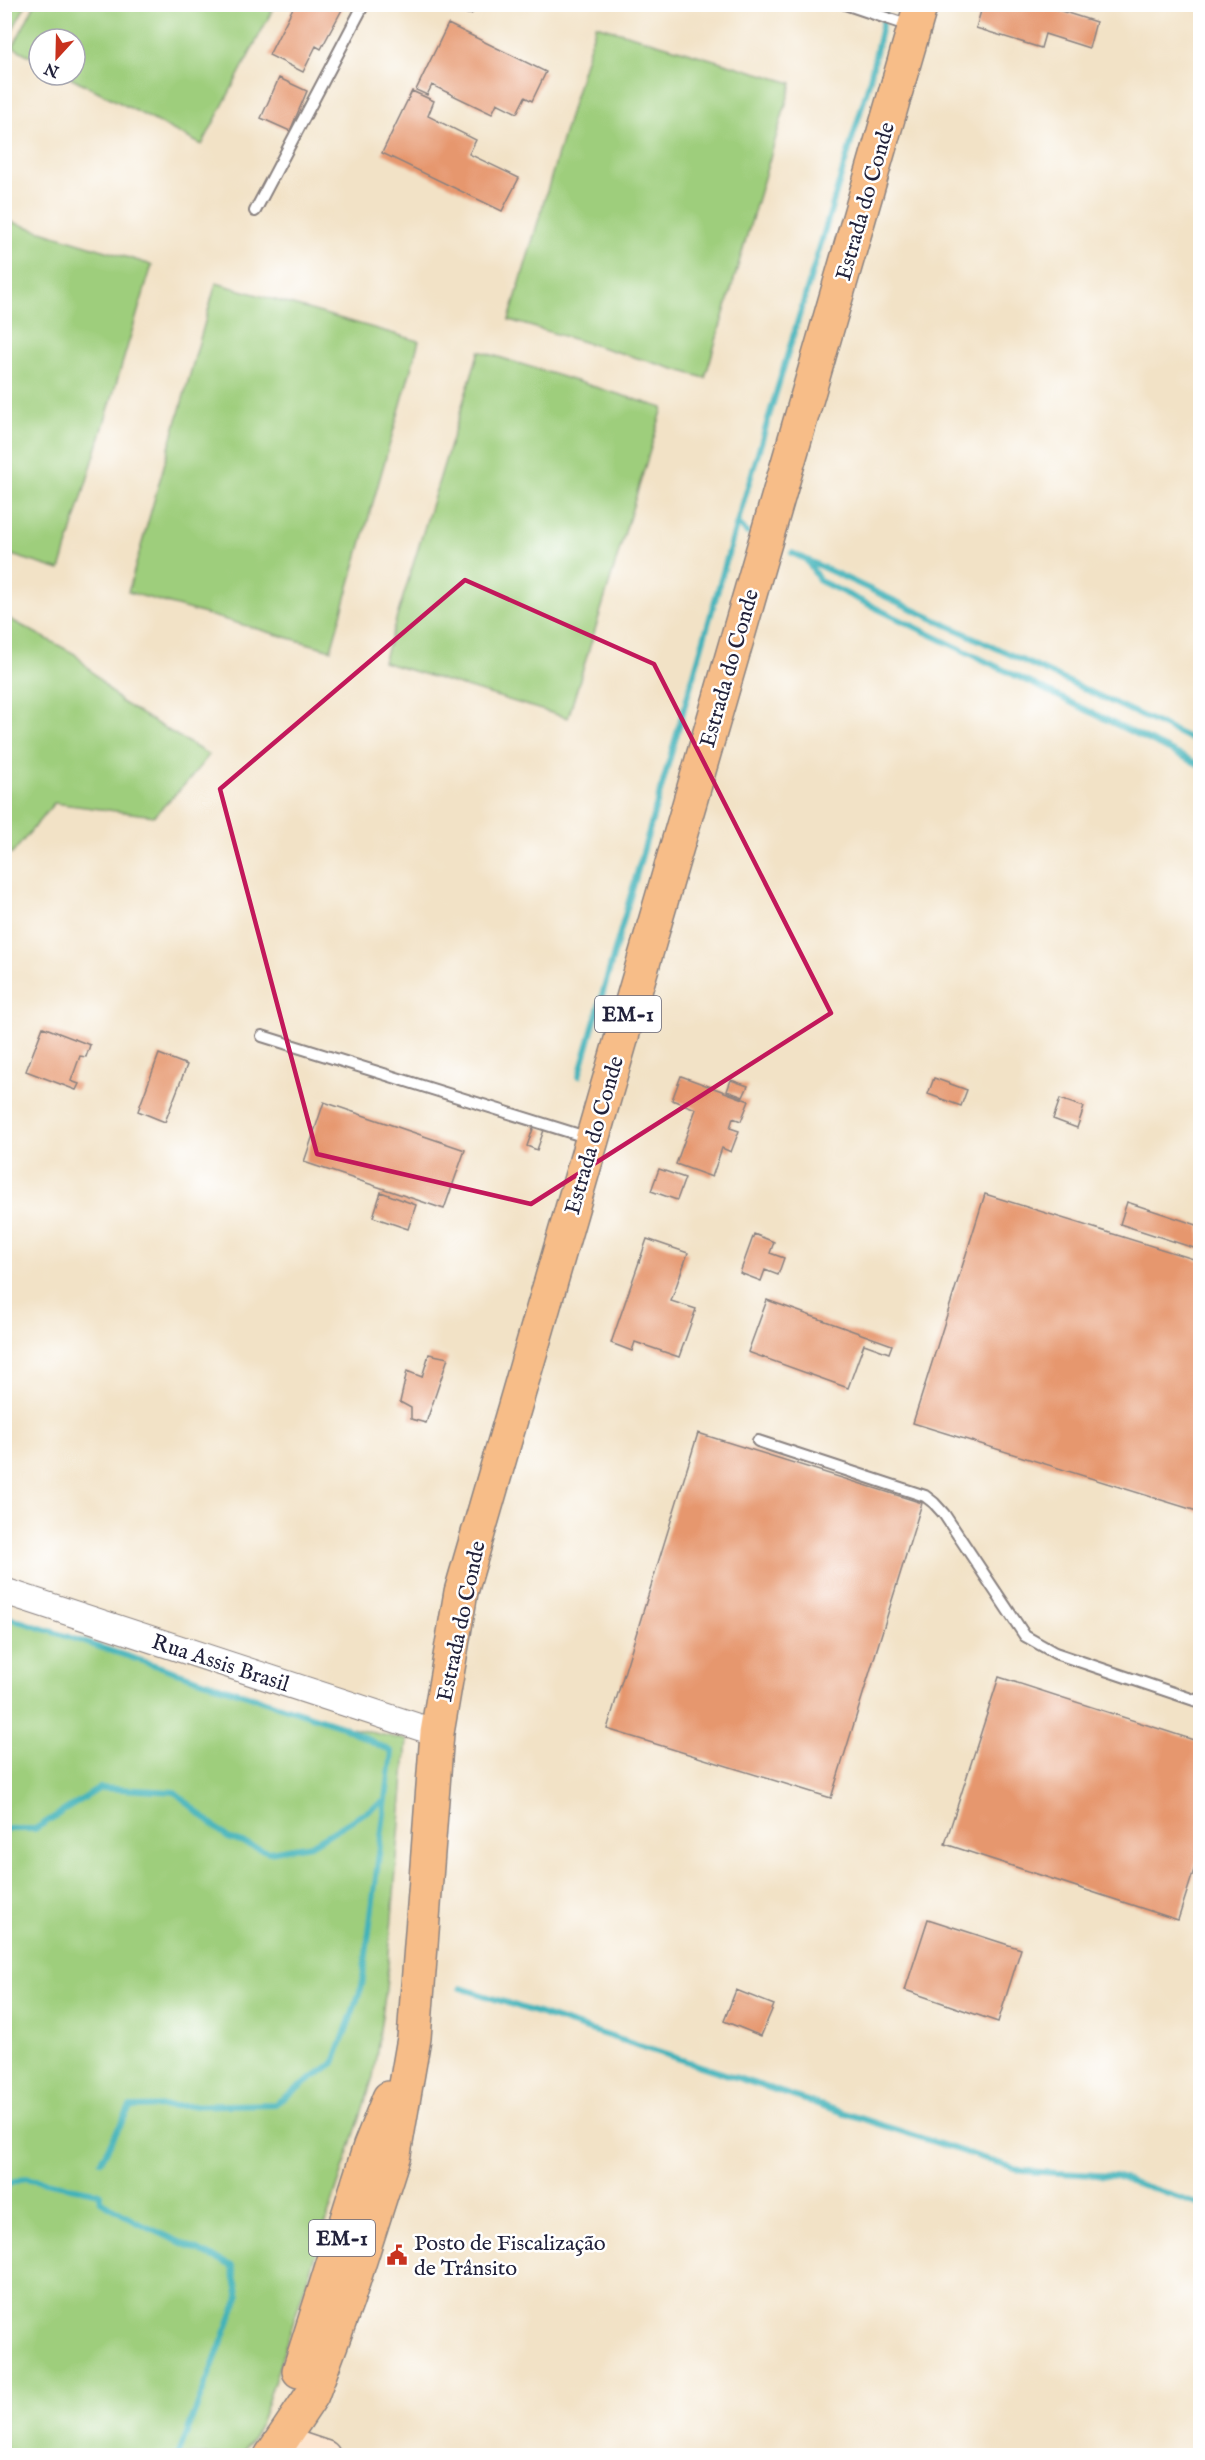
<svg xmlns="http://www.w3.org/2000/svg" width="1205" height="2460" font-family="'IM FELL English',serif">
<style>
.green{fill:#9ece7c;stroke:#60785c;stroke-width:1.5}
.lines{fill:none;stroke-linecap:round;stroke-linejoin:round}
.stream{stroke:#41b2b9;stroke-width:6}
.building{fill:#e6976e}
.service-casing{stroke:#8a8280;stroke-width:14}
.tertiary-casing{stroke:#8a8280;stroke-width:28}
.secondary-casing{stroke:#8a8280;stroke-width:33}
.primary-casing{stroke:#8a8280;stroke-width:36}
.service{stroke:#fff;stroke-width:10}
.tertiary{stroke:#fff;stroke-width:26}
.secondary{stroke:#fce5cf;stroke-width:30}
.primary{stroke:#f7bd88;stroke-width:33}
.marked{fill:none;stroke:#c2185b;stroke-width:4.5;stroke-linejoin:round}
.labels{text-anchor:middle;stroke-width:5;stroke-linejoin:round;paint-order:stroke}
.shield{fill:#fff;stroke:#646476;stroke-width:1.5}
.shield-label{font-size:21px;font-weight:bold;fill:#22223b}
.street-label{font-size:22px;fill:#22223b;stroke:#fff}
.poi-label{font-size:22px;fill:#22223b;stroke:#fff;text-anchor:start}
</style>
<rect width="100%" height="100%" fill="#fff"/>
<filter id="ink" filterUnits="userSpaceOnUse"><feTurbulence type="fractalNoise" baseFrequency=".0167" numOctaves="2"/><feDisplacementMap in="SourceGraphic" scale="12" xChannelSelector="R" yChannelSelector="G"/><feConvolveMatrix kernelMatrix="1 2 1 2 8 2 1 2 1" color-interpolation-filters="sRGB"/></filter>
<filter id="wash" filterUnits="userSpaceOnUse"><feTurbulence type="fractalNoise" baseFrequency=".008" numOctaves="4" result="noise"/><feDisplacementMap in="SourceGraphic" scale="24" xChannelSelector="R" yChannelSelector="G"/><feGaussianBlur stdDeviation="1.35" result="paint"/><feColorMatrix in="noise" values="0 0 0 0 0 0 0 0 0 0 0 0 0 0 0 0 0 1.4 0 .05"/><feComposite in="paint" operator="in"/></filter>
<g filter="url(#wash)">
<rect width="100%" height="100%" fill="#f2e2c6"/>
<path class="green" d="M5 4 26 5 5 43 4 5Z
M35 4H275V5L202 145 66 75H75V39H39V61L13 47Z
M596 25 792 83 705 378 509 320Z
M5 220 152 265 60 570 5 553Z
M216 283 419 341 331 650 128 592Z
M479 351 663 408 568 718 383 662Z
M4 616 75 654 121 702 209 755 190 779 154 816 54 803 12 854 5 852Z
M5 1616 342 1726 407 1740 386 1989 373 2077 259 2428 242 2455H5Z"/>
<g class="lines">
<path class="stream" d="M4 19 12 4
M737 523 747 533
M792 553 1200 743
M807 561 820 581 1200 765
M579 1076 737 523 869 83 887 4
M4 1616 342 1726 392 1752 362 1986 334 2063 275 2104 130 2107 101 2161
M4 1829H35L100 1788 175 1792 228 1838 269 1852 311 1845 386 1800
M461 1988 1023 2171 1115 2176 1200 2205
M4 2186 25 2178 100 2193V2201L136 2222 232 2266 239 2297 178 2456"/>
</g>
<g id="blocks">
<path class="building" d="M295 4H345L321 49 316 46 303 72 269 55Z
M983 4H1045V6L1096 22 1089 48 1045 34 1041 48 976 28Z
M448 24 546 72 532 101 525 97 517 113 497 103 492 114 432 85 427 95 416 90Z
M279 78 307 91 290 131 261 118Z
M412 91 434 101 428 116 476 140 469 154 519 178 502 211 382 153Z
M43 1027 90 1045 86 1057 80 1056 71 1081 79 1084 76 1090 26 1071Z
M159 1054 187 1065 165 1122 138 1111Z
M681 1076 749 1101 741 1121 733 1118 730 1128 739 1131 731 1152 722 1148 712 1177 676 1164 696 1109 672 1100Z
M934 1078 967 1090 961 1106 928 1094Z
M731 1080 748 1086 743 1097 727 1091Z
M1060 1099 1084 1107 1077 1128 1053 1119Z
M324 1102 465 1150 444 1209 304 1162Z
M534 1126 544 1130 537 1150 527 1146Z
M659 1169 685 1178 677 1200 651 1191Z
M381 1192 416 1205 408 1229 373 1217Z
M985 1194 1200 1261V1512L913 1423Z
M1127 1202 1200 1226V1250L1120 1224Z
M754 1234 774 1242 770 1253 784 1258 778 1275 765 1270 761 1281 740 1273Z
M647 1239 688 1253 671 1301 696 1309 679 1357 635 1342 632 1351 611 1343Z
M767 1300 892 1345 889 1353 864 1344 848 1388 748 1352Z
M429 1354 448 1358 426 1423 411 1419V1408L400 1402 407 1371 422 1377Z
M698 1433 922 1503 831 1798 607 1729Z
M999 1677 1200 1742V1851L1178 1920 945 1844Z
M928 1919 1021 1949 998 2022 905 1990Z
M736 1990 774 2005 761 2036 724 2021Z"/>
</g>
</g>
<g filter="url(#ink)">
<use href="#blocks" fill-opacity="0" stroke="#8a8280" stroke-width="1.5"/>
<g class="lines">
<g class="service-casing">
<path id="service" d="M845 4 910 26
M469 8 471 4
M255 211 364 4
M262 1036 589 1138
M758 1441 925 1496 934 1503 944 1514 1025 1636 1055 1653 1200 1702"/>
</g>
<g class="tertiary-casing">
<path id="tertiary" d="M4 1591 437 1733"/>
</g>
<g class="secondary-casing">
<path id="secondary" d="M280 2441 325 2456"/>
</g>
<g class="primary-casing">
<path id="primary" d="M299 2371 370 2146 389 2098
M271 2456 312 2395 347 2301 394 2154 414 2038 437 1733 461 1592 921 4"/>
</g>
<use href="#service" class="service"/>
<use href="#tertiary" class="tertiary"/>
<use href="#secondary" class="secondary"/>
<use href="#primary" class="primary"/>
</g>
</g>
<path class="marked" d="M465 580 654 664 831 1013 531 1204 317 1154 220 789Z"/>
<defs>
<g id="civic-bare" transform="scale(1.62)"><path d="M-.6-6.5H3V-4.5H.6V-3L4-1V1h2V6H-6V1h2V-1L-.6-3ZM-1.2 2.5V6h2.4V2.5Z" fill="#c8321e" stroke="#fff" stroke-width="2.5" paint-order="stroke"/></g>
</defs>
<g fill-rule="evenodd">
<use href="#civic-bare" x="397" y="2255"/>
</g>
<g class="labels">
<g class="shield">
<rect x="595" y="996" width="66" height="36" rx="4.5"/>
<rect x="309" y="2220" width="66" height="36" rx="4.5"/>
</g>
<g class="shield-label">
<text x="628" y="1021">EM-1</text>
<text x="342" y="2245">EM-1</text>
</g>
<g class="street-label">
<text transform="translate(864 201) rotate(-74)" y="8">Estrada do Conde</text>
<text transform="translate(728 668) rotate(-74)" y="8">Estrada do Conde</text>
<text transform="translate(593 1135) rotate(-74)" y="8">Estrada do Conde</text>
<text transform="translate(460 1621) rotate(-78)" y="8">Estrada do Conde</text>
<text transform="translate(221 1662) rotate(18)" y="8">Rua Assis Brasil</text>
</g>
<g class="poi-label">
<text x="414" y="2250">Posto de Fiscalização<tspan x="414" dy="25">de Trânsito</tspan></text>
</g>
</g>
<rect width="1205" height="2460" fill="none" stroke="#fff" stroke-width="24"/>
<g transform="translate(57 57) rotate(202)"><circle r="28" fill="#ffffff" stroke="#a7a7b1" stroke-width="1.5"/>
<path d="M0-4.5L10 22L0 15L-10 22Z" fill="#c8321e"/>
<text y="-9" font-size="16" font-weight="bold" text-anchor="middle" fill="#22223b">N</text>
</g>
</svg>
